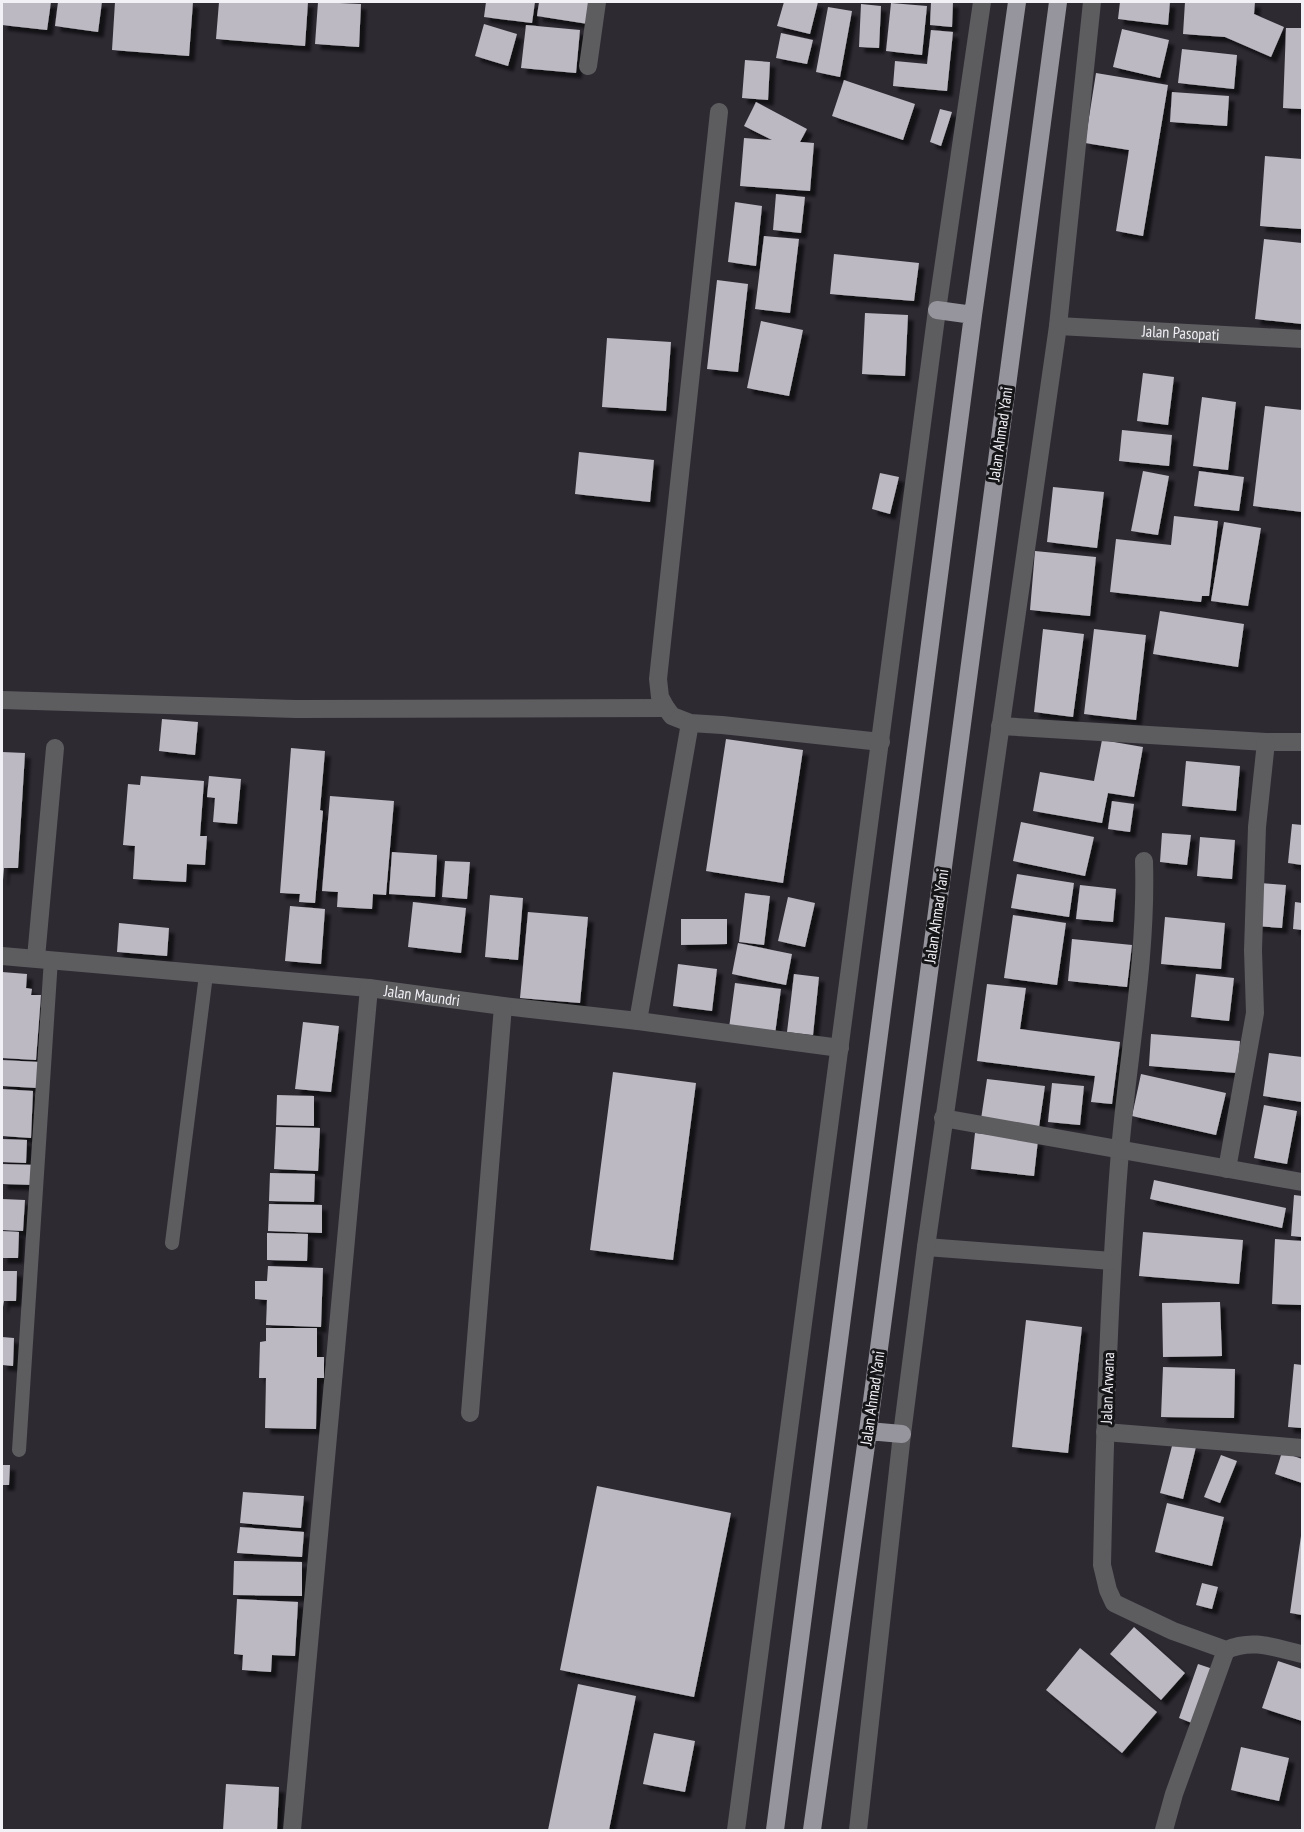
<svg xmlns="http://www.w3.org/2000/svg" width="1304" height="1832" font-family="'PT Sans Narrow',sans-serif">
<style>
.building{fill:#bcb9c3;filter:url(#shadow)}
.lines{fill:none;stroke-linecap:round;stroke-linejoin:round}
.service{stroke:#5d5c5f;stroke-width:14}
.minor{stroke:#5d5c5f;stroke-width:18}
.tertiary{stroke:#5d5c5f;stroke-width:18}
.trunk{stroke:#96949c;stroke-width:18}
.labels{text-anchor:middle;stroke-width:6;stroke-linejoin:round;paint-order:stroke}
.street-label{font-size:16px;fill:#f2f1f6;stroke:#151417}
</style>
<defs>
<filter id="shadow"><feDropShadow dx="5.5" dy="5.5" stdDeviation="1.5" flood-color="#0009"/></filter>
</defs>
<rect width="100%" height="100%" fill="#2d2a32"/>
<path class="building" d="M2 2H51L47 30 2 25Z
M58 2H102L98 32 55 26Z
M115 2H193L189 56 112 50Z
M219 2H308L305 46 216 39Z
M318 2 361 4 359 47 315 44Z
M486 2H535L532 23 484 17Z
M539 2H592L588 24 537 16Z
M784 2H818L810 34 777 26Z
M931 2H953L952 27 930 25Z
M1120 2H1170L1168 25 1118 19Z
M1185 2H1255L1254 14 1284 27 1271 57 1225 37 1183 34Z
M891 3 927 6 922 55 886 51Z
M861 4 881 6 879 48 859 47Z
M828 7 852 11 840 77 816 72Z
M484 24 517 34 508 66 475 56Z
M526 25 580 30 576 73 521 68Z
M1286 28H1302V109L1283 108Z
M1122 29 1169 40 1160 78 1113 67Z
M931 30 953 32 947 91 893 86 895 61 927 64Z
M781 33 813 40 807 64 776 58Z
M1182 49 1237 55 1234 89 1178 83Z
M745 60 770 62 768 100 742 98Z
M1096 73 1168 85 1143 236 1116 231 1129 150 1085 143Z
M844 80 915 104 903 140 832 116Z
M1172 92 1229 96 1227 126 1170 122Z
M756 102 807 129 800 142 814 143 810 191 740 186 744 138 772 140 744 126Z
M940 109 952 112 941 146 930 142Z
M1265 156 1302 159V229L1260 226Z
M776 194 805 197 801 233 773 230Z
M735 202 762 206 756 266 728 262Z
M764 236 799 239 790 313 755 309Z
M1264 239 1302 243V324L1255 319Z
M834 254 919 263 914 301 830 294Z
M717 280 748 284 738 372 707 369Z
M865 313 908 315 905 376 862 374Z
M761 321 803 330 789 396 747 388Z
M607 338 671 342 666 411 602 407Z
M1143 373 1174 377 1168 425 1137 421Z
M1202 397 1236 402 1228 470 1193 466Z
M1265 406 1302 410V512L1253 506Z
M1122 430 1172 435 1169 466 1119 461Z
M579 452 654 460 650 502 575 494Z
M1143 471 1169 476 1158 535 1131 531Z
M1199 471 1244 477 1239 511 1194 506Z
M880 473 899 477 890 514 872 509Z
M1053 487 1104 492 1097 548 1047 542Z
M1174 516 1218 521 1209 596H1202L1201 602 1110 592 1116 539 1171 545Z
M1224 522 1261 528 1248 606 1211 601Z
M1035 551 1096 557 1090 616 1030 610Z
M1160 611 1244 624 1238 667 1153 654Z
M1043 629 1084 634 1073 717 1034 712Z
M1094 629 1146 635 1136 720 1084 714Z
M162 719 198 722 195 755 159 751Z
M726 739 803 750 783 883 706 871Z
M1102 740 1143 747 1134 797 1108 793 1102 823 1033 811 1040 772 1094 781Z
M291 748 325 751 320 810 323 811 315 903 299 902 300 894 280 893Z
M2 752 25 753 18 868H4L3 880H2Z
M1186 761 1240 766 1236 811 1182 806Z
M141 776 204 781 200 836H207L205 865 187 864 186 882 133 879 135 846 123 845 128 784 140 785Z
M209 776 241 779 237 824 213 822 215 798 207 797Z
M330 796 394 801 386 895 373 894 372 909 337 907 338 892 322 891Z
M1112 801 1134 804 1130 832 1108 829Z
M1021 822 1094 837 1085 876 1013 861Z
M1292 824 1302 825V865L1288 863Z
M1162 833 1191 835 1187 865 1160 862Z
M1200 837 1235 840 1232 879 1197 876Z
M392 852 437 855 435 897 389 894Z
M445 861 470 862 467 899 442 897Z
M1017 874 1074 883 1069 917 1011 908Z
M1260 883 1286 885 1282 928 1256 926Z
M1080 885 1116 889 1113 922 1076 919Z
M745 893 770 896 764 945 739 942Z
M490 895 523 898 518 960 485 957Z
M788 897 815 903 805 947 778 941Z
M413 902 466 908 461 953 408 947Z
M1295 902 1302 903V930L1293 929Z
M290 906 325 909 321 964 285 961Z
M528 912 588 917 580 1003 520 998Z
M1013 915 1066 923 1057 985 1004 978Z
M1165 917 1225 923 1221 969 1161 964Z
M681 919H727V944L681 945Z
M119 923 169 928 167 956 117 952Z
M1072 939 1132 945 1127 987 1068 981Z
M738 943 792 954 786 985 732 974Z
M678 964 717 969 712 1011 673 1006Z
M2 972 27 974 26 988 32 989 31 995H41L36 1060 2 1058Z
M794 974 819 977 813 1035 787 1032Z
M1196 974 1234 978 1229 1021 1191 1017Z
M735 983 781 989 775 1034 729 1028Z
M987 984 1026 988 1020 1029 1120 1042 1112 1104 1091 1102 1095 1076 977 1061Z
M303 1022 339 1026 331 1092 295 1089Z
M1151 1034 1240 1041 1237 1073 1149 1066Z
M1269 1053 1302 1057V1102L1263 1096Z
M2 1060 39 1062 37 1088 2 1086Z
M613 1072 696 1083 673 1260 590 1250Z
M1141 1074 1226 1093 1216 1135 1132 1116Z
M987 1079 1045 1086 1039 1127 981 1119Z
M1052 1083 1084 1086 1080 1125 1048 1122Z
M2 1089 33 1091 31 1138 2 1136Z
M277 1095 314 1096V1126L276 1125Z
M1264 1105 1297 1111 1287 1164 1254 1158Z
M276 1127 320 1128 318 1171 274 1169Z
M975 1133 1038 1140 1034 1176 971 1169Z
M2 1139 27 1140 26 1163 2 1162Z
M2 1164 35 1165 34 1185 2 1184Z
M270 1173 315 1174 314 1202 269 1201Z
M1154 1180 1286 1208 1282 1228 1150 1199Z
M1294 1195 1302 1196V1237L1291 1236Z
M2 1199 25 1200 23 1231 2 1230Z
M269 1204 322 1205V1233L268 1231Z
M2 1231 19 1232 18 1258H2Z
M1143 1232 1243 1240 1239 1284 1139 1276Z
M267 1233 308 1234 307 1261 267 1260Z
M1275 1239 1302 1241V1305L1272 1304Z
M268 1266 323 1268 321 1327 266 1325 267 1300 255 1299V1281H267Z
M2 1271H17L16 1301H4L3 1307H2Z
M1220 1302 1222 1356 1163 1357 1162 1303Z
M1026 1320 1082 1327 1068 1453 1012 1447Z
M266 1328H317V1357H324V1378H317L316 1429 265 1428 266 1378H259L260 1342 266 1341Z
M2 1337 14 1338 13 1366 2 1365Z
M1294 1364 1302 1365V1428L1288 1427Z
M1163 1367 1235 1369 1234 1418 1161 1417Z
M1173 1442 1196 1447 1183 1499 1160 1493Z
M1282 1452 1302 1459V1483L1275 1474Z
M1221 1455 1237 1461 1220 1503 1204 1497Z
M2 1465H10L9 1485H2Z
M597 1486 731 1513 694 1697 560 1670Z
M243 1492 304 1496 301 1528 240 1523Z
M1167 1503 1224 1517 1212 1566 1155 1552Z
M240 1527 304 1532 302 1557 237 1553Z
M1301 1536H1302V1615L1290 1613Z
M234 1561 302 1562V1596L233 1595Z
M1202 1583 1218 1587 1212 1609 1196 1605Z
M237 1599 298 1602 295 1656 272 1655 271 1672 242 1670 243 1655 234 1654Z
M1134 1627 1185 1673 1161 1700 1110 1654Z
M1080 1648 1157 1712 1122 1753 1046 1690Z
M1278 1661 1302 1669V1721L1262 1708Z
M1198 1664 1216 1670 1197 1725 1179 1718Z
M578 1684 636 1696 609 1830H548Z
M654 1733 695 1741 685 1792 643 1784Z
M1241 1747 1289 1758 1279 1801 1231 1790Z
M226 1784 279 1787 277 1830H223Z"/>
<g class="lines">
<path class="service" d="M172 1243 206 975
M19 1450 51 959"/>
<g class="minor">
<path d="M588 66 597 2"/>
<path d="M719 112 658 679 660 697 666 708 672 716 690 723 722 725 881 742"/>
<path d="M2 700 296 709 666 708"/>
<path d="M1000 726 1266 742H1302"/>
<path d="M1144 861C1147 958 1128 1055 1120 1151 1109 1289 1105 1427 1102 1565L1108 1590 1114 1603 1173 1631 1226 1650C1254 1638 1274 1648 1302 1654"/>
<path id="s1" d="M2 956 369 988 503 1006 638 1021 840 1048"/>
<path d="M36 958 55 748"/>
<path d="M638 1021 690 723"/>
<path d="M943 1118 1302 1182"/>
<path d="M1227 1169 1255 1013 1253 950 1257 827 1266 742"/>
<path d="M926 1247 1112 1261"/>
<path d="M470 1413 503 1006"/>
<path d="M1105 1432 1302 1448"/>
<path d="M292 1830 369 988"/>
<path d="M1164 1830 1174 1794 1226 1650"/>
</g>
<g class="tertiary">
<path id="s2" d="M1058 326 1302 339"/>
<path d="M736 1830 937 310 982 2"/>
<path d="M858 1830 902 1434 926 1247 1058 326 1092 2"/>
</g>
<path class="trunk" d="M937 310 973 315
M868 1431 902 1434
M775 1830 973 315 1017 2
M812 1830 868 1431 1058 2"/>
</g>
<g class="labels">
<g class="street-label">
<text dy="6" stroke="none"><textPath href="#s2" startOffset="123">Jalan Pasopati</textPath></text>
<text transform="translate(1000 434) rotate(-82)" y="6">Jalan Ahmad Yani</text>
<text transform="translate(936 916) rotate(-82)" y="6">Jalan Ahmad Yani</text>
<text dy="6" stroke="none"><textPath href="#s1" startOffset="422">Jalan Maundri</textPath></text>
<text transform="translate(1107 1388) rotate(-88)" y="6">Jalan Arwana</text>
<text transform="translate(872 1398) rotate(-82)" y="6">Jalan Ahmad Yani</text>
</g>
</g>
<rect width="1304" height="1832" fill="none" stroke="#f2f1f6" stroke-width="6"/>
</svg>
